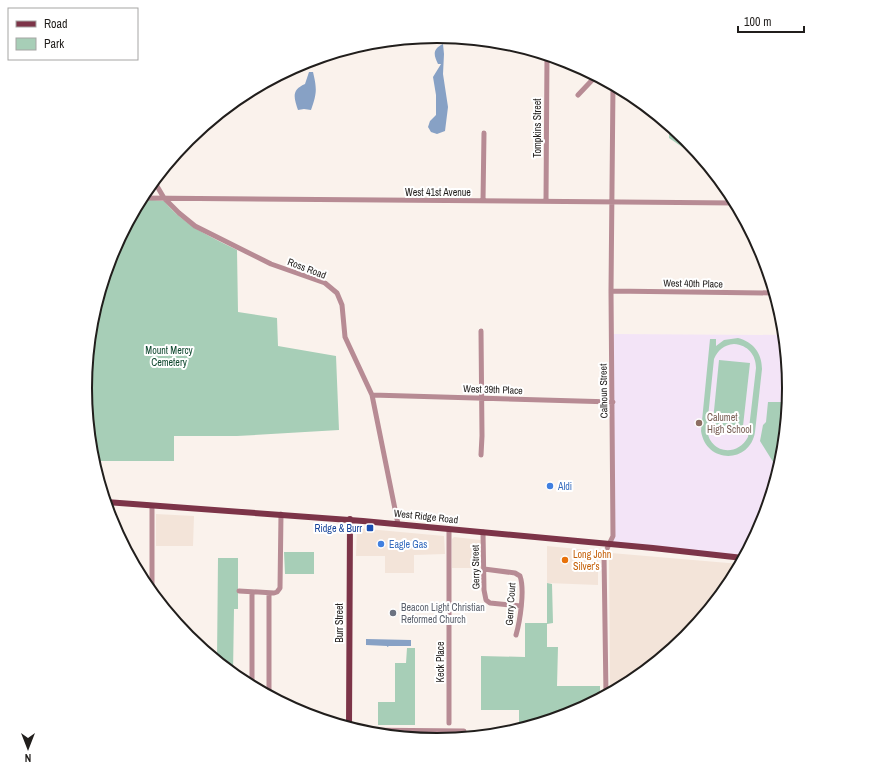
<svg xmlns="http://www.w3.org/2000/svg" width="874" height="776" font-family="'Archivo Narrow',sans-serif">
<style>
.built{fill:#f3e4d9}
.education{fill:#f3e4f7}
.green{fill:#a7ceb7;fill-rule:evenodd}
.water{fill:#87a1c5}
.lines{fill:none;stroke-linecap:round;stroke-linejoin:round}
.minor{stroke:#b78b94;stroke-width:5}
.major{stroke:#7c3448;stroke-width:6}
.education-dot{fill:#8d6e63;stroke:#fff;stroke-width:1.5}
.shop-dot{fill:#3f7fe0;stroke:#fff;stroke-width:1.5}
.transit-dot{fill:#1a4fb4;stroke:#fff;stroke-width:1.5}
.food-dot{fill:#e8710a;stroke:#fff;stroke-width:1.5}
.worship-dot{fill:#6b7280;stroke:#fff;stroke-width:1.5}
.labels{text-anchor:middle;stroke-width:4;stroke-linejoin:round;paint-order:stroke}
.street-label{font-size:10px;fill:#211e1c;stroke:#fff}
.park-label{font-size:10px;fill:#10482f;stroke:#fff}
.education-label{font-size:10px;fill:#785e54;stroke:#fff;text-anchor:start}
.shop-label{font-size:10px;fill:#366cbe;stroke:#fff;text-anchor:start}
.transit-label{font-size:10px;fill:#164399;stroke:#fff;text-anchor:end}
.food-label{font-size:10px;fill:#c56008;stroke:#fff;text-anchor:start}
.worship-label{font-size:10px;fill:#5b616d;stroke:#fff;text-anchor:start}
.rim{fill:none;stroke:#211e1c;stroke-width:2}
</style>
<rect width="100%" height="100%" fill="#faf2ec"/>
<path class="built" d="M156 514 194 516 193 546H156Z
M357 528 444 536 445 554 414 555V573H385V556H356Z
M454 537 481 540V568H452V539Z
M547 546 598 551V585L547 583Z
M611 553 740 564 730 584 686 637 632 681 610 693 609 554Z"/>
<path class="education" d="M612 334 784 335 789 388 782 457 762 523 743 558 609 544 613 536Z"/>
<path class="green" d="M669 126 686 139 701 157H697L669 138Z
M141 199 164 201C186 227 208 235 237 250L238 312 277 318 278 346 336 356 339 430 237 436H174V461H98L99 480 92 456 85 388 92 319 112 253Z
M738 338C753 342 762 353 762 369L755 432C750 464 706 464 701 431L710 339H716V346L724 340ZM734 344C748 345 756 355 756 368L748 437C736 459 707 452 707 427L714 359C718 350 724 345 734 344Z
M719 360 750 363 742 435 712 431Z
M768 402H788L782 457 779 466 775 465 760 441 763 425 766 422Z
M284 552H314V574H285Z
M218 558H238V609H234L233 674 217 660Z
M547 583 552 584 553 623 547 624V647H558L557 686H600V698L571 713 527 727H519V710H481V656L525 657V623H547Z
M407 648H415V725H378V702H395V663H406Z"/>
<path class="water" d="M443 44 444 54 443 74 448 107 445 131 437 134 431 132 428 127 430 121 436 115V95L433 77 441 64H438C433 54 433 49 443 44Z
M309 72H313C317 89 317 93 311 110L304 109 298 110C294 98 291 90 305 84Z
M366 639 411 640V646H389L387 647V646L366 645Z"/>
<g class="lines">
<path class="minor" d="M578 95 596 76
M154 181 164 198 179 213 195 226 271 264 325 283 337 293 342 305 345 337 372 395 398 524
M141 198 735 203
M483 201 484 133
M546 201 547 55
M611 291 774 293
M372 395 613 402
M481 455 482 436 481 331
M483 532 484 590 486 600 490 603 521 606
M484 569 515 573 520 576C525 590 520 621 516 635
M239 591 274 593 277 592 280 588 281 514
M152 593V506
M252 686V592
M269 695V593
M606 695 604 555 613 536 611 291 613 85
M449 723V529
M358 730 464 731
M497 734 506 733"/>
<path class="major" d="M106 502 363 521 653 548 743 558
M349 727 350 519"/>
</g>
<circle class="education-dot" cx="699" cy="423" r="4"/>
<g class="shop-dot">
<circle cx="550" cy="486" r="4"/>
<circle cx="381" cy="544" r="4"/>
</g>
<rect class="transit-dot" x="366" y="524" width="8" height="8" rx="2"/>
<circle class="food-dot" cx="565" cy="560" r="4"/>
<circle class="worship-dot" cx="393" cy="613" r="4"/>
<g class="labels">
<g class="street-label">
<text transform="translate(537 128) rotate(-90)" y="4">Tompkins Street</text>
<text x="438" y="196">West 41st Avenue</text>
<text transform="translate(307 268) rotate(21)" y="4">Ross Road</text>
<text transform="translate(693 283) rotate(1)" y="4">West 40th Place</text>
<text transform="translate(493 389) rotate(2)" y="4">West 39th Place</text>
<text transform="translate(603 391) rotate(-91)" y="4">Calhoun Street</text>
<text transform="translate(426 516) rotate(6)" y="4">West Ridge Road</text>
<text transform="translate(475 567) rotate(-91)" y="4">Gerry Street</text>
<text transform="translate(510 604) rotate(-86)" y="4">Gerry Court</text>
<text transform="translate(339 623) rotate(-90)" y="4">Burr Street</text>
<text transform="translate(440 662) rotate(-90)" y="4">Keck Place</text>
</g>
<g class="park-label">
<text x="169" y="354">Mount Mercy<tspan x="169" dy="12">Cemetery</tspan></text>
</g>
<g class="education-label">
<text x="707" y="421">Calumet<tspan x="707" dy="12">High School</tspan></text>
</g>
<g class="shop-label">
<text x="558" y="490">Aldi</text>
<text x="389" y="548">Eagle Gas</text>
</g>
<g class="transit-label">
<text x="362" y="532">Ridge &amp; Burr</text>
</g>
<g class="food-label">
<text x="573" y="558">Long John<tspan x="573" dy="12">Silver's</tspan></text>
</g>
<g class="worship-label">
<text x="401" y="611">Beacon Light Christian<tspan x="401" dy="12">Reformed Church</tspan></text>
</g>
</g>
<path d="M0 0H874V776H0ZM92 388a345 345 0 1 1 690 0a345 345 0 1 1-690 0Z" fill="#fff" fill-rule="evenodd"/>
<path class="rim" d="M92 388a345 345 0 1 1 690 0a345 345 0 1 1-690 0Z"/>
<rect x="8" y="8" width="130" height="52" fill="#ffffff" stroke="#a6a5a4"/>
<rect x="16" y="21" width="20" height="6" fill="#7c3448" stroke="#a6a5a4"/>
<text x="44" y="28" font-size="12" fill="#211e1c">Road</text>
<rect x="16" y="38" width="20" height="12" fill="#a7ceb7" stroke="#a6a5a4"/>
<text x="44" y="48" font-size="12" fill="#211e1c">Park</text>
<g transform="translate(28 748) rotate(180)" stroke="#ffffff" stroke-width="3" paint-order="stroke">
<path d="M0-3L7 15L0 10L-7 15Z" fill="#211e1c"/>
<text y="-6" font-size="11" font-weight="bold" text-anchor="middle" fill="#211e1c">N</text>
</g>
<path d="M738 26v6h66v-6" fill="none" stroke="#211e1c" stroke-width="2"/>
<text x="744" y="26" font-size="12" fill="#211e1c" stroke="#ffffff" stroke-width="3" paint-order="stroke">100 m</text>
</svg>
